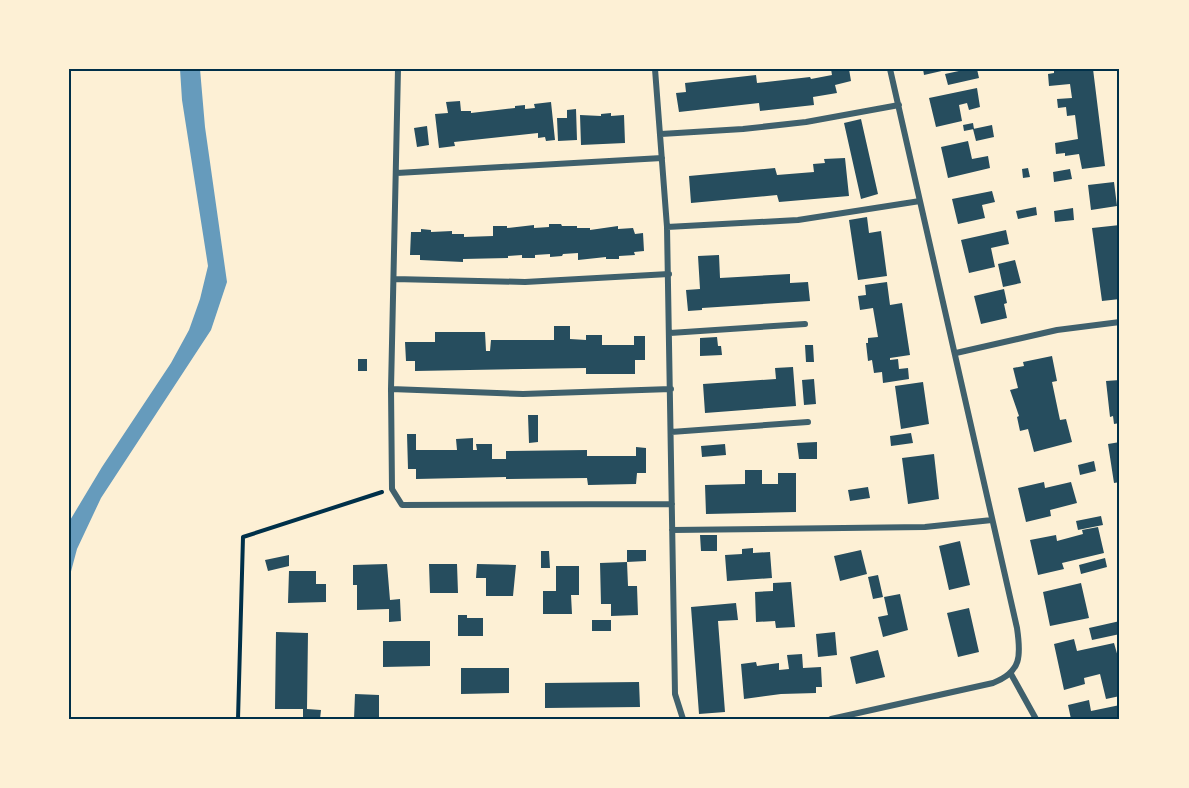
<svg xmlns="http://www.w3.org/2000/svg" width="1189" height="788" font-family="'Nunito Sans',sans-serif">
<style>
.water{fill:#669bbc}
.building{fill:#264d5e}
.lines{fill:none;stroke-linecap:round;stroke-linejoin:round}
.path{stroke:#003049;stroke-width:4}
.minor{stroke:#3f606c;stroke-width:6}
.neatline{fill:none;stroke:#003049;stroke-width:2}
</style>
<rect width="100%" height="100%" fill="#fdf0d5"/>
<path class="water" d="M180 69H200L205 127 227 282 211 330 101 498 77 549 69 579V522L102 467 171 363 189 330 200 299 208 266 182 100Z"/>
<path class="building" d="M831 69H849L851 81 835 85 837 93 813 97 814 105 760 111 759 103 679 112 676 93 686 92 685 83 756 75 757 83 810 77 811 79 832 75Z
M923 69H946V70L924 75Z
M968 69H977L979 78 948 85 945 74Z
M1066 69H1093L1105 166 1082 169 1079 154 1065 156V153L1056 154 1055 143 1078 139 1075 115 1067 116 1066 107 1058 108 1057 99 1072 98 1070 84 1049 86 1048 74 1054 73V71Z
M977 88 980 107 969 110 967 103 959 105 962 121 936 127 929 98Z
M460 101 461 111H471V113L515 108V106L525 105V109L535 108 534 104 551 102 555 140 546 141 545 137 538 138V133L454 142 455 146 439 148 435 114 448 113 446 102Z
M576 109 577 140 558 141 557 118H567V110Z
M611 113V116L624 115 625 143 581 145 580 115 601 116V114Z
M861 119 878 194 861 199 844 123Z
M973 123 974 129 964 131 963 125Z
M992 125 994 137 976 141 973 129Z
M427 126 429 145 417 147 414 128Z
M968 141 972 159 988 156 990 168 948 178 941 147Z
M845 158 849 196 779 202 777 195 691 203 689 176 775 168 777 175 814 172 813 164 825 163 824 159Z
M1028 168 1030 177 1023 178 1022 169Z
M1070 169 1072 179 1054 182 1053 172Z
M1114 182 1117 206 1091 210 1088 185Z
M992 191 995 202 982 205 985 218 958 224 952 199Z
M1036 207 1037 215 1018 219 1016 211Z
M1073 208 1074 220 1055 222 1054 211Z
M867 217 869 233 881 231 887 276 858 280 849 220Z
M549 224H561L562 226H577V228H590V230L618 226V229L633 228 635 234 643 233 644 251 634 252 635 255 619 256V259H606V257L578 260V253L563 254 562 256 550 257V254L535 255V258H522V255L508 256V258L463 259V262L420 260V255H410L411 232H421V229L431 230V232L452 231V234H464V237L493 236V226H507V228L534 225V228L549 227Z
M1120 225V299L1102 301 1092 228Z
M1006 230 1009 244 991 248 995 267 969 273 961 240Z
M719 255 720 278 790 274V283L808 282 810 301 702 308V310L688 311 686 290 700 289 698 256Z
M1015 260 1021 283 1003 287 998 264Z
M887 282 890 305 902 303 910 355 890 358V360L898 359 899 369 908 368 909 379 883 383 882 372 874 373 872 360 868 361 866 343H868V338L878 337 873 308 860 310 858 296 866 295 865 285Z
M1004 289 1007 303 1004 304 1007 318 981 324 974 296Z
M554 326H570V339L586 340V335H602V345H634V336H645V360H635V374H586V368L415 371V361H406L405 342H435V332H485L486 351H490L491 340H554Z
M717 337 718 346H721L722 355 700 356V338Z
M805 345H813L814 362H806Z
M1052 356 1057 381 1052 382 1060 420 1066 419 1072 442 1034 452 1028 429 1020 431 1017 417 1019 416 1010 390 1018 388 1013 368 1024 366 1023 362Z
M358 359H367V371H358Z
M793 367 796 406 705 413 703 384 776 379 775 368Z
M814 379 816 404 804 405 802 380Z
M1120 380V423L1114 424 1113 416 1110 417 1106 381Z
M923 382 929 424 901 429 895 386Z
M528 415H538V442L529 443Z
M911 433 913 443 891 446 890 436Z
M407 434H416V450H457L456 439 473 438V450H477L476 444H492V459H506V451L587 450V456H636V447L646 448V473H637L636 484 588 485 587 478 506 479V477L416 479V469H408Z
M817 442V459H799L797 443Z
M1120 442V482L1114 483 1108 444Z
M725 444 726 455 702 457 701 446Z
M934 454 939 499 908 504 902 458Z
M1094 461 1096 471 1080 475 1078 465Z
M745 470H762V484H778V473H796V512L706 514 705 485 745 484Z
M1044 482 1045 488 1071 482 1077 503 1050 510 1051 516 1026 522 1018 488Z
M868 487 870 498 850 501 848 490Z
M1101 516 1103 525 1078 530 1076 521Z
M1098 527 1104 553 1062 563 1064 569 1038 575 1030 540 1056 535 1057 541 1083 534 1082 530Z
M700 535H717V551H701Z
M960 541 970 585 949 590 939 546Z
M753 548V553L770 552 772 578 727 581 725 555 742 554V549Z
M627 550H646V561L627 562Z
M861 550 867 574 840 581 834 556Z
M541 551H549L550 568H541Z
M289 555V566L268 571 265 560Z
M1105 558 1107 567 1081 574 1079 565Z
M627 562 628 586H637L638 615 611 616V604H601L600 563Z
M387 564 390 600 400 599 401 621 389 622V609L357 610V585H353V565Z
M429 564H457L458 593H430Z
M477 564 516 565 513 596H486V578H476Z
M556 566H579V595H571L572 614H543V591H556Z
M289 571H316V584H326V602L288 603Z
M878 575 883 597 873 599 868 577Z
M791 582 795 627 776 628 775 621 756 622 755 592 773 591V583Z
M1081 583 1089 618 1050 626 1043 592Z
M900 594 908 630 883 637 878 617 888 615 884 597Z
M736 603 738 620 718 621 725 712 699 714 691 607Z
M969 608 979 652 958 657 947 613Z
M458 615H467V618H483V636H458Z
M592 620H611V631H592Z
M1120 621V634L1092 640 1089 628Z
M276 632 308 633 307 709 321 710 320 719H303V709H275Z
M835 632 837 655 818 657 816 634Z
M1074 639 1077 651 1114 643 1120 664V696L1106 699 1100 674 1084 678 1085 684 1064 690 1054 644Z
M383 641H430V666L383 667Z
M878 650 885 677 856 684 850 657Z
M802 654 803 668 821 667 822 687H816V693L781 694 744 699 741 664 756 662 757 666 779 663V670L789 669 787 655Z
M461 668H509V693L461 694Z
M639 682 640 707 545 708V683Z
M355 694 379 695V719H354Z
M1089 700 1091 711 1120 705V719H1071L1068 705Z"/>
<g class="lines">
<path class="path" d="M238 719 243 537 382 492"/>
<path class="minor" d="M398 69 391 389 392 489 402 505 672 504
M655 69 667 227 675 694 683 719
M661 134 743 129 806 122 899 105
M397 173 662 158
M667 227 798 220 920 201
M394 279 525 282 669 274
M670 333 805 324
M956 353 1057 330 1120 322
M391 389 523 394 671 389
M671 432 808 422
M672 530 925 527 992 520
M1011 674 1036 719
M831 719 993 683C1022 672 1021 655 1017 628L890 69"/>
</g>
<rect width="1189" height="788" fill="none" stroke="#fdf0d5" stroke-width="141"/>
<rect x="70" y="70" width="1048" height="648" class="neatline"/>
</svg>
